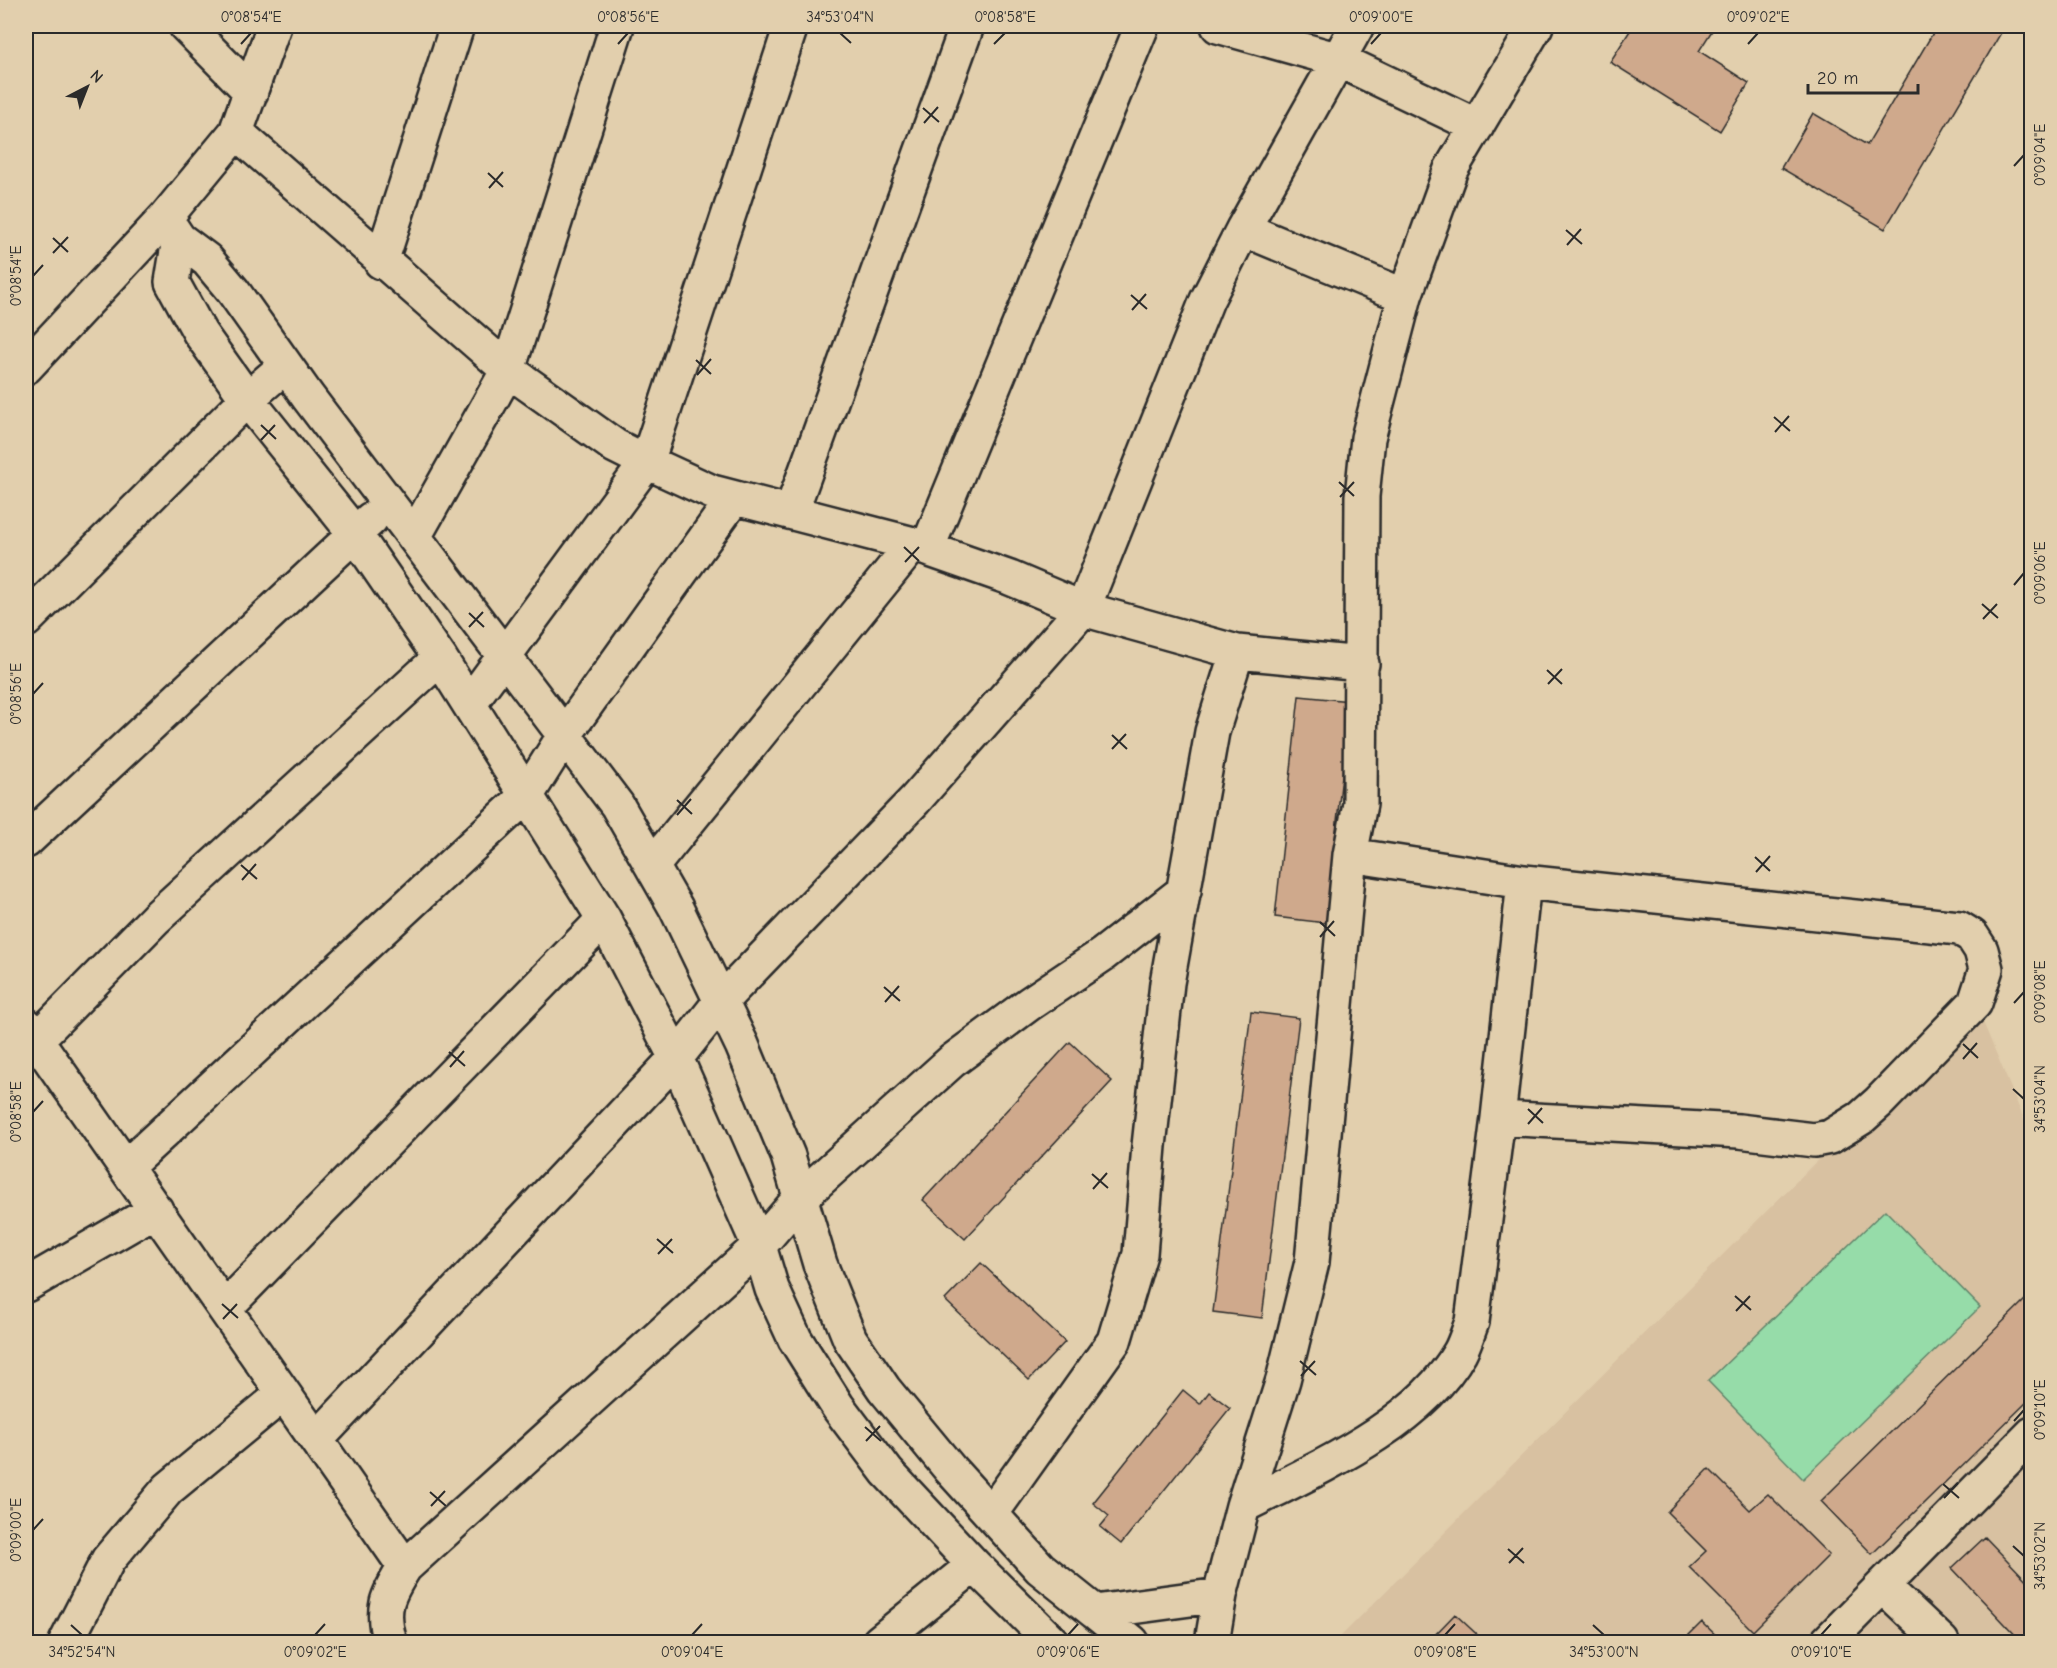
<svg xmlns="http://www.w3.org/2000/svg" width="2057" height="1668" font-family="'Comic Neue',sans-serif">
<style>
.built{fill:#d8c1a1}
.green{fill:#96dca9;stroke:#60846a;stroke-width:1.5}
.building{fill:#cfa98c;stroke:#2b2b2b;stroke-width:1.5}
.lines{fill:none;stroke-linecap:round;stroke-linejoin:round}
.minor-casing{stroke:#2b2b2b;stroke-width:38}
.minor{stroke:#e2cfad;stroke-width:33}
.ticks{fill:none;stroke:#2b2b2b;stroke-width:2}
.neatline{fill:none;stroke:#2b2b2b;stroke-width:2}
.ticks-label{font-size:15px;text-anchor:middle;fill:#2b2b2b}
</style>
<rect width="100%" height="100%" fill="#e2cfad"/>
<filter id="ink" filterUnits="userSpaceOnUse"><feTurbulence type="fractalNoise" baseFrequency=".0167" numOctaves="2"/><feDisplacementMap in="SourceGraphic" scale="12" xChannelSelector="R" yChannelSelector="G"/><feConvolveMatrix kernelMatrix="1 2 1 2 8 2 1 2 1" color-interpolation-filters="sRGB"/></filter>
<g filter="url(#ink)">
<path class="built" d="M1975 1003 2031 1136V1642H1335Z"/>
<path class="green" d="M1885 1210 1980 1307 1803 1479 1708 1381Z"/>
<path class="building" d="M1633 26H1715L1699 51 1749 83 1720 131 1610 62Z
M1937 26H2005L1885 229 1781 168 1813 113 1867 145Z
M1299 696 1350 701 1326 923 1275 917Z
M1251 1012 1299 1018 1262 1318 1213 1312Z
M1070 1042 1112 1081 965 1239 923 1200Z
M981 1263 1065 1342 1029 1380 945 1300Z
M2032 1293V1397L1872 1554 1821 1501Z
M1183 1390 1200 1404 1209 1392 1230 1408 1121 1544 1100 1527 1109 1516 1093 1503Z
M1709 1469 1750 1510 1768 1494 1829 1555 1753 1631 1689 1567 1706 1551 1667 1512Z
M1985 1537 2032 1586V1642H2022L1952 1568Z
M1455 1614 1485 1642H1428Z
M1702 1622 1723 1642H1682Z"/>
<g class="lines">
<g class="minor-casing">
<path id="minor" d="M186 26 251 92
M1218 26 1339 60 1477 126
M236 132 508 370 615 446 647 462 712 492 913 544 1010 578 1083 609 1237 652 1362 664
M165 218 179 239 207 260 233 291 308 397 617 805 676 908 742 1045 788 1156 820 1264 850 1339 884 1389 950 1469 1040 1568 1095 1612 1220 1595
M1243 229 1405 296
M179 239 172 282 200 333 247 399 355 534 440 658 604 919 676 1058 759 1246 772 1289 795 1339 838 1407 887 1472 974 1565 1052 1642
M381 262 457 26
M26 367 165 218 236 132 274 26
M791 512 967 26
M414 537 508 370 617 26
M927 549 1142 26
M26 620 247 399 285 366
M469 704 647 462 791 26
M26 841 371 519
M652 866 913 544
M26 1025 405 1567C387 1595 380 1609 390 1642
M36 1040 156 918 440 658
M1498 1118 1524 882
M126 1167 527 795 564 736 734 498
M26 1285 156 1210
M225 1308 604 919
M317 1439 676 1058 721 1001 915 800 1083 609 1207 300 1243 229 1357 26
M1243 1506C1316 1469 1418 1426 1460 1352 1465 1343 1468 1332 1472 1322L1498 1118 1739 1131 1814 1140 1830 1137 1861 1118 1879 1102 1975 1003 1986 969 1981 950 1972 936 1959 928 1524 882 1350 855
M991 1514 1114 1341 1140 1254 1149 1146 1167 983 1212 732 1237 652
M405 1567 759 1246 801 1197 952 1061 1029 1004 1102 955 1184 891
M1884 1587 1942 1642
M1095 1612 1132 1642
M66 1642 108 1560 168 1489 283 1394
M879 1642 974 1565
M1212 1642 1220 1595 1243 1506 1283 1380 1312 1262 1350 855 1360 804 1362 496 1368 438 1405 296 1451 169 1536 26
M1827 1642 2032 1434"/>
</g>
<use href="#minor" class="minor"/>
</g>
</g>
<path class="ticks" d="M840 33 851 43M241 44 251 33M618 44 628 33M994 44 1005 33M1371 44 1381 33M1748 44 1758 33M923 108 939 122M924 123 938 107M2014 166 2024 155M488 173 503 187M489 188 503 172M1566 230 1582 244M53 238 68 252M1567 245 1581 229M53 253 68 237M33 276 43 265M1131 295 1147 309M1132 310 1146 294M696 360 711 374M697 375 711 359M1774 417 1790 431M261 425 276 439M1775 432 1789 416M261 440 275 425M1339 482 1354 496M1340 497 1354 482M904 547 919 561M905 562 919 547M2014 585 2024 573M1982 604 1998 618M469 613 484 627M1983 619 1997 604M469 627 483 612M1547 670 1562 684M1548 684 1562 669M33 694 43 683M1112 735 1127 749M1112 749 1126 734M677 800 692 814M677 815 691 799M1755 857 1770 871M241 865 257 879M1756 872 1770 856M242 880 256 864M1320 922 1335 936M1320 937 1334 921M884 987 900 1001M885 1002 899 986M2014 1003 2024 992M1963 1044 1978 1058M449 1052 465 1066M1963 1059 1977 1043M450 1067 464 1051M2013 1089 2024 1099M1528 1109 1543 1123M33 1112 43 1101M1528 1124 1542 1108M1092 1174 1108 1188M1093 1189 1107 1173M657 1239 673 1253M658 1254 672 1239M1735 1296 1751 1310M222 1304 238 1318M1736 1311 1750 1296M223 1319 237 1304M1300 1361 1316 1375M1301 1376 1315 1361M2014 1421 2024 1410M865 1427 881 1441M866 1441 880 1426M1943 1484 1959 1498M430 1492 446 1506M1944 1498 1958 1483M431 1506 445 1491M33 1530 43 1519M2013 1546 2024 1556M1508 1549 1524 1563M1509 1563 1523 1548M71 1625 82 1635M1593 1625 1604 1635M315 1635 325 1624M692 1635 702 1624M1068 1635 1078 1624M1445 1635 1455 1624M1821 1635 1831 1624"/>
<rect width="2057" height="1668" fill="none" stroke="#e2cfad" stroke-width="66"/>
<g transform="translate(87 87) rotate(42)" stroke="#e2cfad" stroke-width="4.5" paint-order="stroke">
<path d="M0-4.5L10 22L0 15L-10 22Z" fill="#2b2b2b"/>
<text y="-9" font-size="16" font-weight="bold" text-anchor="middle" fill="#2b2b2b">N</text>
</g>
<path d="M1808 84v9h110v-9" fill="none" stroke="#2b2b2b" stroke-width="3"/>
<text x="1817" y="84" font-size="18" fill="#2b2b2b" stroke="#e2cfad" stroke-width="4.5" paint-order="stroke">20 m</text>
<rect x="33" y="33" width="1991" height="1602" class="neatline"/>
<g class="ticks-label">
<text x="251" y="22">0°08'54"E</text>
<text x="628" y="22">0°08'56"E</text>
<text x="840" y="22">34°53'04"N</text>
<text x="1005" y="22">0°08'58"E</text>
<text x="1381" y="22">0°09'00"E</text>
<text x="1758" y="22">0°09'02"E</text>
<text transform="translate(2040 155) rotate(-90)" y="5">0°09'04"E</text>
<text transform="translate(16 276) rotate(-90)" y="5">0°08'54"E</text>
<text transform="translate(2040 573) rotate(-90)" y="5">0°09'06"E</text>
<text transform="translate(16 694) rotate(-90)" y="5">0°08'56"E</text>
<text transform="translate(2040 992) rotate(-90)" y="5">0°09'08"E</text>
<text transform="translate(2040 1099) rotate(-90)" y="5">34°53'04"N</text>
<text transform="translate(16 1112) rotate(-90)" y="5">0°08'58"E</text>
<text transform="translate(2040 1410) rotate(-90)" y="5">0°09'10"E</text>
<text transform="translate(16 1530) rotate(-90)" y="5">0°09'00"E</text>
<text transform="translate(2040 1556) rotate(-90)" y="5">34°53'02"N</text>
<text x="82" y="1657">34°52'54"N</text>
<text x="315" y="1657">0°09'02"E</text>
<text x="692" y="1657">0°09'04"E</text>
<text x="1068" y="1657">0°09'06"E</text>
<text x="1445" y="1657">0°09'08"E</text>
<text x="1604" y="1657">34°53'00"N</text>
<text x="1821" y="1657">0°09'10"E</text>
</g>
</svg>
